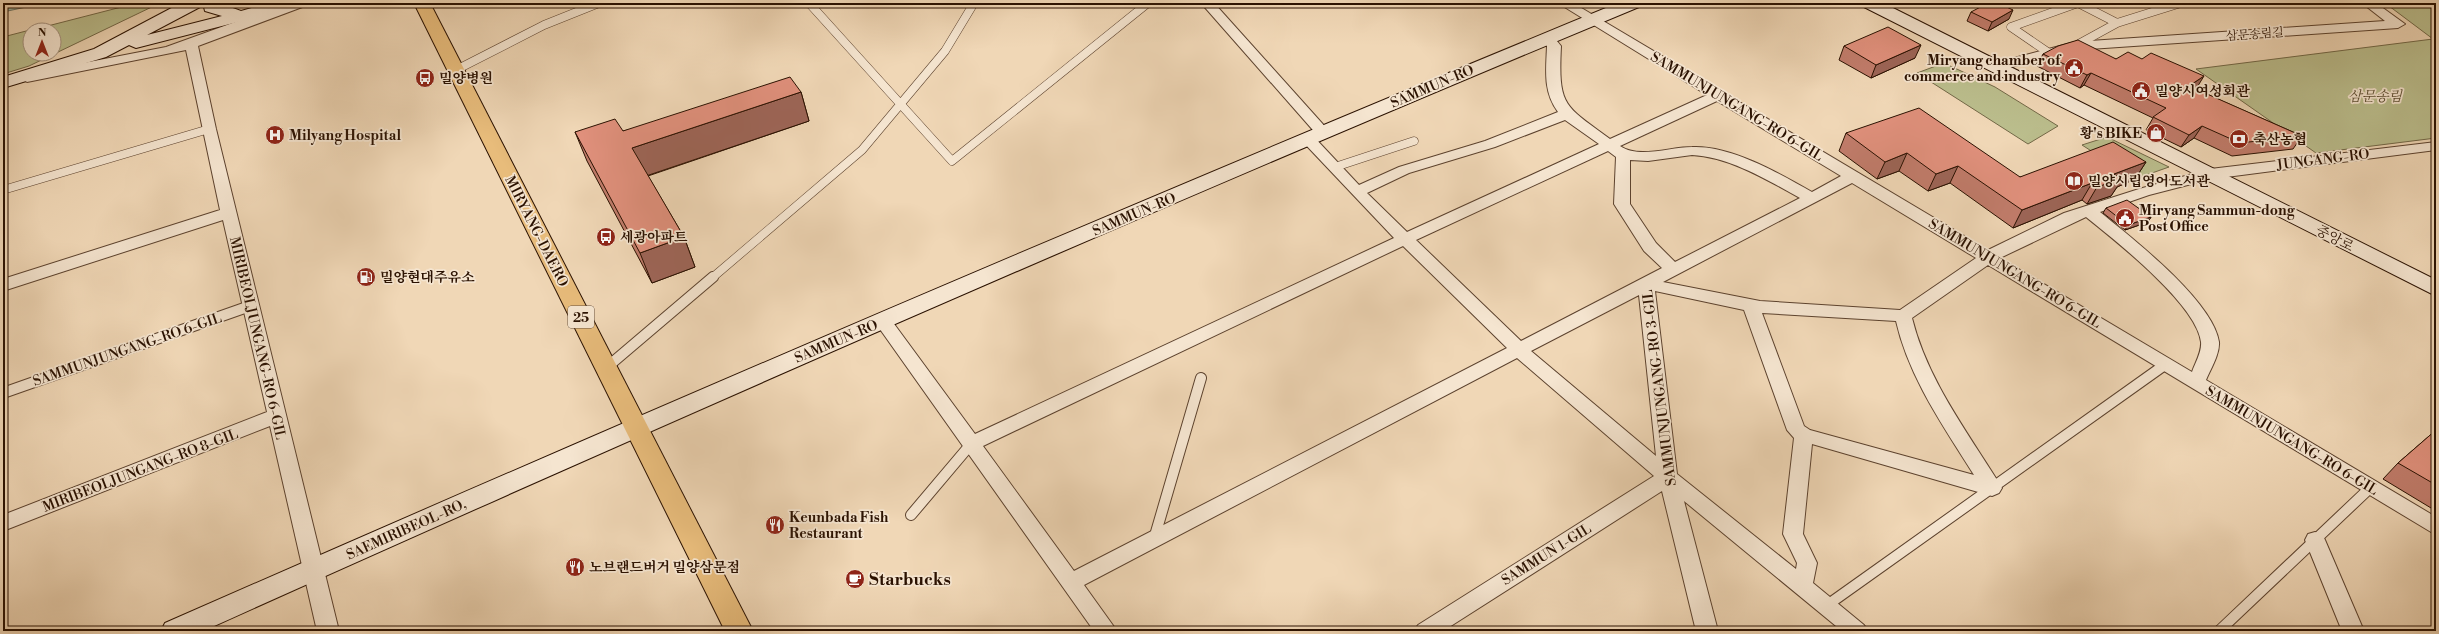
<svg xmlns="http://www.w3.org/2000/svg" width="2439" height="634" font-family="'Libre Bodoni','Noto Serif KR',serif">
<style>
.green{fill:#bbbe8d;stroke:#726847}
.water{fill:#9bbaab;stroke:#6e7667}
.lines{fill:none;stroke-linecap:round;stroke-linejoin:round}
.lane-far1-casing{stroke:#5c422e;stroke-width:9}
.lane-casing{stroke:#5c422e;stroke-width:12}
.street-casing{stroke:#5c422e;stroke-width:2}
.secondary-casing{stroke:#2a1101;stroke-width:2}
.primary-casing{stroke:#2a1101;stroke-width:2}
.lane-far1{stroke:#f5e5d0;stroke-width:8}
.lane{stroke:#f5e5d0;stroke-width:10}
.street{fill:#f5e5d0;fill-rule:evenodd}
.secondary{fill:#f5e5d0;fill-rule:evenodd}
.primary{fill:#e8bc7b;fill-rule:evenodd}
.wall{fill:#c17c6b;stroke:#2a1101}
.shaded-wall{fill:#9d6557;stroke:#2a1101}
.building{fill:#e0907c;stroke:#2a1101}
.labels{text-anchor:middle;stroke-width:3.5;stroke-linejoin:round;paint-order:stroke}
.far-street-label{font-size:12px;fill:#2a1101;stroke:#f5e5d0}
.shield{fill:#f5e5d0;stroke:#67513f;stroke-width:1}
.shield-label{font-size:13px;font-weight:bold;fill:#2a1101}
.poi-label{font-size:14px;font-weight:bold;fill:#2a1101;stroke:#f5e5d0;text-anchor:start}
.street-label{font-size:14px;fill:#2a1101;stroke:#f5e5d0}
.park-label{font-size:14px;font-style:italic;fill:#5d4e32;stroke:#f5e5d0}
.near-poi-label{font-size:17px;font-weight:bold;fill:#2a1101;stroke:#f5e5d0;text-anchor:start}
</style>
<rect width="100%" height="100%" fill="#f0d7b6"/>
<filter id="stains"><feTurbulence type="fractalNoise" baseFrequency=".005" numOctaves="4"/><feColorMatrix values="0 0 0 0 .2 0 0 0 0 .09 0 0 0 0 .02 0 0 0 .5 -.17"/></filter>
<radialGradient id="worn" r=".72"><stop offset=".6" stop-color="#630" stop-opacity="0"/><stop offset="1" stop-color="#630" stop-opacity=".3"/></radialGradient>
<path class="green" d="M137 3H160L29 66 3 74V37L30 30V54H54V30H32Z
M2385 3H2436V138L2316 153 2196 69 2433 39Z
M1944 63 1995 87 2058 126 2028 144 1917 73Z
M2107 137 2169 167 2135 179 2082 145Z"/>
<path class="water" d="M3 3H45L3 12Z"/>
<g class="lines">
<g class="lane-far1-casing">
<path id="lane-far1" d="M809 3 952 161 1148 3
M2075 46 2117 23 2181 3
M2049 53 2011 27 2078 3 2117 23
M456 70 544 25 599 3
M1335 167 1414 141
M3 190 209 129
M712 278 862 150 945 51 974 3"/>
</g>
<g class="lane-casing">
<path id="lane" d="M606 368 713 277
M3 393 250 306
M911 515 971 444
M1154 539 1201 378
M1826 606 2166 364
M2219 631 2371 487"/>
</g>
<g class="street-casing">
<path id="street" d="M288 3H306L305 6 198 46 216 129 339 631H317L270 426 3 531V515L267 412 223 220 3 291V279L220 210 186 50 27 82 20 78 27 74 166 47Z
M1201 3H1214L1329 131 1331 134 1329 137H1319Z
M1558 3H1573L1988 250 2064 213 2139 189 2210 169 2436 142V150L2211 179 2149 195 2100 212C2132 238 2213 301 2219 342 2220 354 2210 370 2206 380L2436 517V535L1988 265 1912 318C1927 379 1966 430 1999 483L2002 488 1999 493 1992 496 1812 444 1803 534 1817 563 1813 583 1864 625 1868 631H1842L1684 501 1718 631H1696L1662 491 1443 631H1414L1418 625 1654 476 1517 358 1084 585 1117 631H1094L877 325 874 321 877 317 883 315 889 317 975 434 1394 238 1304 143 1302 140 1304 137H1314L1359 185 1399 167 1485 141 1558 112C1543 92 1546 71 1547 46L1541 39 1548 35 1553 36 1561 46C1558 107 1564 105 1610 139L1707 95ZM1717 101 1841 176 1812 192C1779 173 1730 145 1692 147 1670 147 1639 159 1620 146ZM1565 120 1599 144 1407 232 1367 193 1409 173 1495 147ZM1608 151 1616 157 1614 204 1644 251 1662 268 1521 341 1416 240ZM1692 155C1730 157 1767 180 1800 198L1675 262 1656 243 1630 204V160L1648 161ZM1852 183 1976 258 1900 310 1760 301 1663 282ZM2086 217C2116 241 2197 305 2201 342 2202 352 2195 363 2192 372L2000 258ZM1403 246 1507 348 1074 571 983 446ZM1655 291 1744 310 1787 430 1794 438 1783 534 1797 563 1796 569 1677 474ZM1639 295 1656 456 1531 351ZM1762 313 1896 321C1909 378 1944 427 1974 475L1810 430 1804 426Z
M2362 3H2376L2405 24 2398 28 2075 50 1996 71 1989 67 1991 64 2075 42 2385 21Z
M2315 532 2322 534 2325 540 2364 631H2342L2305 540 2308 534Z"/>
</g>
<g class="secondary-casing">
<path id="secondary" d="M181 3H202L200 7 147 35 222 16 205 11 203 3H219L241 11 270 3H298L296 7 136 48 129 45 106 57 3 88V77L94 49Z
M1618 3H1641L1639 7C1157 207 679 417 203 631H161L165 623C648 411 1131 203 1618 3Z
M1862 3H1883L2436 280V296L1864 7Z"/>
</g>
<g class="primary-casing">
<path id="primary" d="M414 3H430L753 631H725Z"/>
</g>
<use href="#lane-far1" class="lane-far1"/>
<use href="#lane" class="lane"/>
<use href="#street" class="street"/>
<use href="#secondary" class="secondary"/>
<use href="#primary" class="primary"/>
</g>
<path class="wall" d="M1971 12 2009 19 1988 31 1967 21Z
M1844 46 1915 58 1871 78 1839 60Z
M2043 54 2116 59 2196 89H2195L2302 136 2293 149 2232 156 2194 138 2181 147 2146 130 2153 118 2084 85 2080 88 2037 66Z
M801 92 809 121 648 176 684 237 695 267 652 283 587 161 575 132 623 131Z
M1846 133 2020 177 2146 162 2135 179 2117 187 2111 196 2087 204 2082 200 2013 228 1950 183 1928 191 1899 171 1877 179 1839 151Z
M2106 208 2151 217 2148 222 2125 230 2103 213Z
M2436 430V511L2383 479 2398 463Z"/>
<path class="shaded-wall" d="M2013 10 2009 19 1988 31 1992 22Z
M1921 45 1915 58 1871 78 1876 65Z
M2091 73 2084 85 2080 88 2087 75Z
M2204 76 2196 89 2182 98 2189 86Z
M801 92 809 121 643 177 632 148Z
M2202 126 2194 138 2181 147 2189 135Z
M1907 153 1899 171 1877 179 1885 162Z
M2146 162 2135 179 2117 187 2111 196 2087 204 2097 187 2114 174Z
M1958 166 1950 183 1928 191 1936 174Z
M2092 183 2082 200 2013 228 2022 210Z
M2151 217 2148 222 2125 230 2128 225Z
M684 237 695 267 652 283 640 253Z"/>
<path class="building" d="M1988 3H1998L2013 10 1992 22 1971 12Z
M1888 27 1921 45 1876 65 1844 46Z
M2078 40 2116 59 2128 52 2142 59 2151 53 2204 76 2189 86 2302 136 2240 143 2202 126 2189 135 2153 117 2166 108 2091 73 2087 75 2043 54 2058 46Z
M790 77 801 92 632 148 684 237 640 253 575 132 615 119 623 131Z
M1919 108 2020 177 2113 142 2146 162 2114 174 2121 179 2097 187 2092 183 2022 210 1958 166 1936 174 1907 153 1885 162 1846 133Z
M2127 200 2151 217 2128 225 2106 208Z
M2436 430V485L2398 463Z"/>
<defs>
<g id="civic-disc" transform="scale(1)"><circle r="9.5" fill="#8f2418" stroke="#f5e5d0"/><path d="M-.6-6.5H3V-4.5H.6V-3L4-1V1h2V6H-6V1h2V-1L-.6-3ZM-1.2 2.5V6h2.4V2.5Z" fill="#fff"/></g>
<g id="bus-disc" transform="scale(1)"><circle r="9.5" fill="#8f2418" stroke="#f5e5d0"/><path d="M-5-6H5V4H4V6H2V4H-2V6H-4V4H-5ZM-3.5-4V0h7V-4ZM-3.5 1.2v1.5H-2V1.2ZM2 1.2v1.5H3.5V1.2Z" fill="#fff"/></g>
<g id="shop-disc" transform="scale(1)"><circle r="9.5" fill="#8f2418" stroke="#f5e5d0"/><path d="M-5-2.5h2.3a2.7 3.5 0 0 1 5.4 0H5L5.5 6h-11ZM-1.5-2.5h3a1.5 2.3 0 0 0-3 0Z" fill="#fff"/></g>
<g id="hospital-disc" transform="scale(1)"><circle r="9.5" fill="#8f2418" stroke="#f5e5d0"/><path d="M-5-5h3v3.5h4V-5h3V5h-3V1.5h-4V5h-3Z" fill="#fff"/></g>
<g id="bank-disc" transform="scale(1)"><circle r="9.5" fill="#8f2418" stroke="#f5e5d0"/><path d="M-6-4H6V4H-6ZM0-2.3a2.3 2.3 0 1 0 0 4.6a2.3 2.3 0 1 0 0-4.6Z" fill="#fff"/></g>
<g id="library-disc" transform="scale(1)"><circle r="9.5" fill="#8f2418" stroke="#f5e5d0"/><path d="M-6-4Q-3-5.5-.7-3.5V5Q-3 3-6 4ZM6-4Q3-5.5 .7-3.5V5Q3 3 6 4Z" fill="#fff"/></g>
<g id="fuel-disc" transform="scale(1)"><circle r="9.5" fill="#8f2418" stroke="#f5e5d0"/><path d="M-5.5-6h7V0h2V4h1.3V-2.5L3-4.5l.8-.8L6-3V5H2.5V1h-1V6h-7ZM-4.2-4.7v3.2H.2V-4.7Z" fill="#fff"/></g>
<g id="restaurant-disc" transform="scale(1)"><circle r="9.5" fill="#8f2418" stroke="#f5e5d0"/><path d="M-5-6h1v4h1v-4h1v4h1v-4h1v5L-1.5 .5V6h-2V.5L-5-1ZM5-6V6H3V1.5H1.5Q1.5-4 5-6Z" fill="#fff"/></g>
<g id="cafe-disc" transform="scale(1)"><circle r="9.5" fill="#8f2418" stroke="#f5e5d0"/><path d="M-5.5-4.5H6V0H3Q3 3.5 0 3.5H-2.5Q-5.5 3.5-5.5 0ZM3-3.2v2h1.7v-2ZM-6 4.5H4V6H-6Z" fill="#fff"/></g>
</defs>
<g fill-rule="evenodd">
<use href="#civic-disc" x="2074" y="68"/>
<use href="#bus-disc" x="425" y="78"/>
<use href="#civic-disc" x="2141" y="91"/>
<use href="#shop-disc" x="2156" y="133"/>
<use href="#hospital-disc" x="275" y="135"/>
<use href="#bank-disc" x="2239" y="139"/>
<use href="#library-disc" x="2074" y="181"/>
<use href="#civic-disc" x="2125" y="218"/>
<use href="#bus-disc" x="606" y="237"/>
<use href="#fuel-disc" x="366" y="277"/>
<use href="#restaurant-disc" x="775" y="525"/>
<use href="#restaurant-disc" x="575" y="567"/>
<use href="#cafe-disc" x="855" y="579"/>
</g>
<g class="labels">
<g class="far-street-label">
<text transform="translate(2255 34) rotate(-4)" y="4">삼문송림길</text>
</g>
<rect class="shield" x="568" y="306" width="26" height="22" rx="3"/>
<g class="shield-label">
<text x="581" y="322">25</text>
</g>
<g class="poi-label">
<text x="2060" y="65" text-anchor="end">Miryang chamber of<tspan x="2060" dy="16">commerce and industry</tspan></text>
<text x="439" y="83">밀양병원</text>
<text x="2155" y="96">밀양시여성회관</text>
<text x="2142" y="138" text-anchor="end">황's BIKE</text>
<text x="289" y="140">Milyang Hospital</text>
<text x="2253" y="144">축산농협</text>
<text x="2088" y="186">밀양시립영어도서관</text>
<text x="2139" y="215">Miryang Sammun-dong<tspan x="2139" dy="16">Post Office</tspan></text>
<text x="620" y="242">세광아파트</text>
<text x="380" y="282">밀양현대주유소</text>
<text x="789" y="522">Keunbada Fish<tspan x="789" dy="16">Restaurant</tspan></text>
<text x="589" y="572">노브랜드버거 밀양삼문점</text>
</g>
<g class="street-label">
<text transform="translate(1432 86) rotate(-23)" y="5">SAMMUN-RO</text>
<text transform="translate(1737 106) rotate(31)" y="5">SAMMUNJUNGANG-RO 6-GIL</text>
<text transform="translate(2323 159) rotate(-7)" y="5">JUNGANG-RO</text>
<text transform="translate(1134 214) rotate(-23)" y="5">SAMMUN-RO</text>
<text transform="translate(537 231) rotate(63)" y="5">MIRYANG-DAERO</text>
<text transform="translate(2335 238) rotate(27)" y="5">중앙로</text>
<text transform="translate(2015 273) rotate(31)" y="5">SAMMUNJUNGANG-RO 6-GIL</text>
<text transform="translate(258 338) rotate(77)" y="5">MIRIBEOLJUNGANG-RO 6-GIL</text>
<text transform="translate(836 341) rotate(-23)" y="5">SAMMUN-RO</text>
<text transform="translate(127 349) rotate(-19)" y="5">SAMMUNJUNGANG-RO 6-GIL</text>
<text transform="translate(1659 388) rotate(-97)" y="5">SAMMUNJUNGANG-RO 3-GIL</text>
<text transform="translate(2292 440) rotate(31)" y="5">SAMMUNJUNGANG-RO 6-GIL</text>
<text transform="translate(140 470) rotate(-21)" y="5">MIRIBEOLJUNGANG-RO 8-GIL</text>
<text transform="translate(406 529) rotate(-24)" y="5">SAEMIRIBEOL-RO,</text>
<text transform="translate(1546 554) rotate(-32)" y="5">SAMMUN 1-GIL</text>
</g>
<g class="park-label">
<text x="2375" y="101">삼문송림</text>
</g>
<g class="near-poi-label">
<text x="869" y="585">Starbucks</text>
</g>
</g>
<rect width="2439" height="634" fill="none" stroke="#f0d7b6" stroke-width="16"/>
<rect x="4" y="4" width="2431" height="626" fill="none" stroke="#2a1101" stroke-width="2"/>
<rect x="8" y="8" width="2423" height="618" fill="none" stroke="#2a1101"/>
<g transform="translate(42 42)"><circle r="19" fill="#f5e5d0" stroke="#a4907d"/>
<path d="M0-3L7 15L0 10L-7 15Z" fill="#8f2418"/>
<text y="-6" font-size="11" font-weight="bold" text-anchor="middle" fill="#2a1101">N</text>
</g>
<rect width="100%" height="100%" filter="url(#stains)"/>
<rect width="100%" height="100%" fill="url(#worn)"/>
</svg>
